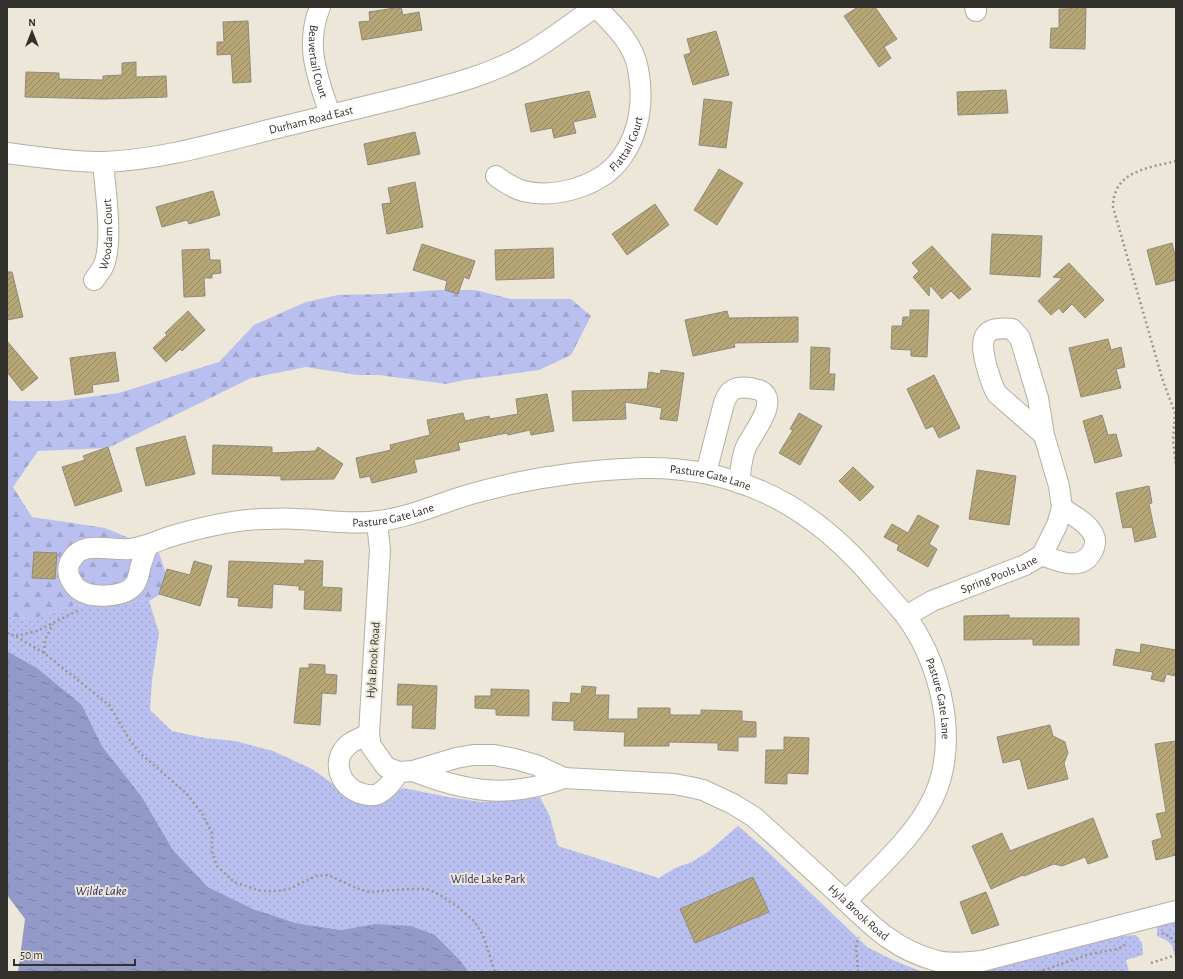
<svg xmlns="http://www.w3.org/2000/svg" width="1183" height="979" font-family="'Alegreya Sans',sans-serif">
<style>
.grass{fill:url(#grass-dots)}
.forest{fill:url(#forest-firs)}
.water{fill:url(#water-ripples)}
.building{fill:url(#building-hatch);stroke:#8e8a7c}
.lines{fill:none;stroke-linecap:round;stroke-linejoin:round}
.minor-casing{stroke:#b5b0a2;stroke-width:22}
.path{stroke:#9a978c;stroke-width:2.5;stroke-dasharray:2 3;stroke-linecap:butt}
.minor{stroke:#fff;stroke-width:20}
.labels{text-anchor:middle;stroke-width:4;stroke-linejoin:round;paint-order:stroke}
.street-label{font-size:12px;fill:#33312b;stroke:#ece7d9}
.park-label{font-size:12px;fill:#25265f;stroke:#ece7d9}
.water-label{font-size:13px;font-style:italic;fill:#282962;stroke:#ece7d9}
</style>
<defs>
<pattern id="grass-dots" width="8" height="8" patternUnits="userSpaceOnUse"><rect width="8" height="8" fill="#b9c0ef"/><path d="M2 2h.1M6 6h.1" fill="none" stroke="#a0a5cd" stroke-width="1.8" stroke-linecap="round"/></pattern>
<pattern id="forest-firs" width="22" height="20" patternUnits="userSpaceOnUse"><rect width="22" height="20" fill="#b9c0ef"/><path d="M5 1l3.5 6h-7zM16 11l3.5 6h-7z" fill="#a0a5cd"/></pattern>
<pattern id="water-ripples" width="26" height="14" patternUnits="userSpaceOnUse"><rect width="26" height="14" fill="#939ac8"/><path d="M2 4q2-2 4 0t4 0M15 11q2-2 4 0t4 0" fill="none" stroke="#797ea3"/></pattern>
<pattern id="building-hatch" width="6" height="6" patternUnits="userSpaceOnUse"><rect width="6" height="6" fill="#b7a776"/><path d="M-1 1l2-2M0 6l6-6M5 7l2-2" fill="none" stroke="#958961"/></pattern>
</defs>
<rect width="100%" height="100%" fill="#ece7d9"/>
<path class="grass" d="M149 601 159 633 152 680 150 710 172 731 205 738 235 741 273 751 312 769 350 796 382 799 403 788 448 797 481 802 540 797 550 817 558 846 659 878 675 868 692 862 709 851 738 826 766 850 867 947 895 961 923 972H469L459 959 435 935 374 924 341 930 296 923 253 909 208 887 173 850 142 797 102 746 82 705 37 668 7 651V617L32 619 71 606Z
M1174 922 1176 926V962C1173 946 1173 942 1157 936V926Z
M1136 935 1142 943 1143 955 1126 960 1129 972H956L1117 936Z"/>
<path class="forest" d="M439 290H475L511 299H571L591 316 571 355 539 370 465 380 446 384 379 375H357L306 367 251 378 108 448 38 451 13 487 32 517 105 528 158 550 167 577 161 594 149 601 71 606 32 619 7 617V399L11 401H59L119 393 219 362 254 325 306 302 338 295 384 294Z"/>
<path class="water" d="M7 651 37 668 82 705 102 746 142 797 173 850 208 887 253 909 296 923 341 930 374 924 411 926 435 935 459 959 469 972H18L25 919 7 895Z"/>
<path class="building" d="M401 7 403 15 419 12 422 30 362 40 359 22 370 21 369 12Z
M858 7H875L897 39 884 47 891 58 879 67 844 16Z
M1067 7H1086L1085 49 1050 48 1051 28H1059V9H1067Z
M248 21 251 82 233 83 231 54 217 55V42H224L223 22Z
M716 31 729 75 693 85 684 55 691 53 687 39Z
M136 62V77L166 76 167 97 103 99 25 97 26 72 59 73V79L103 80V76L122 75V63Z
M1006 90 1008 113 958 115 957 92Z
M589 91 596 117 573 122 576 133 554 138 552 128 531 132 525 104Z
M704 99 732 102 726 148 699 145Z
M415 132 420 154 368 165 364 144Z
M719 169 743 183 717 225 694 210Z
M415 182 423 227 387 234 382 204 391 203 388 188Z
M213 191 220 215 189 224 187 220 162 227 156 207Z
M655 204 669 225 627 255 612 234Z
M992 234 1042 236 1040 277 990 274Z
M1172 243 1176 259V280L1156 285 1147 250Z
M422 244 475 261 469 279 464 277 458 294 445 290 447 281 413 270Z
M932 246 971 289 959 299 951 291 942 299 930 285 929 296 913 277 919 271 912 263Z
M553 248 554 278 496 280 495 250Z
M209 249 210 260H220L221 273 212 274V278H204L205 296 184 297 182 250Z
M1069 263 1104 300 1085 318 1072 304 1063 313 1059 308 1051 315 1038 301 1062 278 1053 277Z
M7 272H12L23 317 7 320Z
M910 310H929L927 357 911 356V350L891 349 892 326H902L903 317H910Z
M188 311 205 330 182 351 180 349 166 362 153 348 167 335 165 333Z
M727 311 729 318 798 317V342L734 343 735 347 693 356 685 320Z
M1108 339 1111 350 1121 347 1125 367 1116 369 1121 388 1081 397 1069 348Z
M7 341 38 378 22 391 7 372Z
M811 347 830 348 829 374H835L834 390 810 389Z
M115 352 119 381 92 385 93 392 75 395 70 358Z
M661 370 684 373 677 421 660 419 662 408 625 402 626 419 573 421 572 391 647 389 649 372 660 374Z
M934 375 960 428 939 438 933 426 926 429 907 389Z
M547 394 554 431 531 435 530 430 508 435 507 433 458 443 460 450 414 460 417 472 372 483 370 476 360 478 356 458 391 450 390 445 430 435 427 420 463 413 465 421 489 416 490 419 518 414 516 399Z
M799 413 822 426 800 465 779 453 793 430 790 429Z
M1102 415 1108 435 1116 434 1122 456 1095 463 1083 421Z
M185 436 195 474 146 486 136 448Z
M213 445 272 447V453L315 451 318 447 343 464 334 479 281 480V476L212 474Z
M108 447 122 491 75 506 62 467 85 460 83 456Z
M853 467 874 487 860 501 839 481Z
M977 470 1016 476 1009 525 969 519Z
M1149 486 1152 503 1149 504 1156 537 1135 542 1132 527 1123 528 1116 493Z
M918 515 939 526 929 544 937 549 928 567 897 550 899 545 884 537 892 524 908 533Z
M34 552 57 553 55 579 32 578Z
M305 560 323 561 322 587 342 588 341 611 304 609 305 590H299V586L273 584 272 608 238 606 239 598 227 597 229 561 304 564Z
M194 561 212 566 200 606 159 594 167 569 190 575Z
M1009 615V618H1079V645H1033V639L964 640V616Z
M1141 644 1176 650V676L1166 674 1164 682 1151 679 1153 672 1113 665 1116 649 1140 653Z
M309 664 325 665V674L337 675 336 694 322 693 320 725 294 723 300 668H309Z
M398 684 437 686 435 729 412 728 413 705H397Z
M582 686 596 687 595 695H609L608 719H638V708H670V715H701V710L742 711V721L756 722V737H738V751L718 750V743L669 742V746H624L625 732 574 730V721L552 720 553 702 570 703 571 693 581 694Z
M491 689 529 690V716L496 715V709L475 708V696H491Z
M1050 725 1053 736 1065 742 1068 753 1064 763 1068 779 1028 789 1020 759 1003 763 997 737Z
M784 737 809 738 808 774 787 773V784L765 783 766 750H784Z
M1176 741V855L1156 860 1152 841 1162 838 1156 814 1166 812 1155 744Z
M1093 818 1108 857 1088 864 1085 857 1062 866 1054 864 1024 876 1023 875 991 889 972 846 1002 833 1010 851Z
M753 877 769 912 695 943 680 909Z
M986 892 999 925 972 934 960 902Z"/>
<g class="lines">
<g class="minor-casing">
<g id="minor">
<path id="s1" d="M320 7C304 47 318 77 330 115"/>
<path d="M975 7 976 11"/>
<path id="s2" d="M7 153C39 157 71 162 103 162 161 160 217 143 273 129 315 119 358 108 400 98 441 87 485 77 523 56 548 42 571 24 595 7"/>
<path id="s3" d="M496 176C504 182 513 188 523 191 556 199 602 186 622 157 640 132 644 99 638 69 634 44 614 25 596 7"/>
<path id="s4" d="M94 280C97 276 100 272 103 267 114 244 105 188 103 162"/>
<path d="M706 473 724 403C727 395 730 390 738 388 745 387 752 388 759 390 782 399 751 435 746 447 741 458 741 470 739 483"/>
<path id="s5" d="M377 522 380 550 369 734 371 746 386 767 399 772 413 771 456 758 473 755H494L515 759 536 765 564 778 674 784 690 787 703 790 733 804 754 817C781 841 808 866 835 891 867 920 890 948 934 960 949 965 967 962 982 961L1176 911"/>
<path id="s6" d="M148 545C145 552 143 558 141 565 139 571 139 578 135 584 125 598 91 599 78 589 76 588 71 581 70 578 67 572 68 564 72 559 83 540 112 551 130 549 132 549 140 547 143 546 152 544 160 540 169 537 199 528 231 520 263 519 274 519 286 518 297 519 325 520 352 525 379 521 411 517 440 503 471 494 527 478 583 470 640 468 681 467 723 474 761 491 807 511 846 545 878 584 887 594 896 604 905 615 937 658 955 724 941 777 928 826 880 866 846 901"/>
<path d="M1042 555C1059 562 1083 572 1093 550 1095 546 1096 540 1094 536 1089 523 1072 515 1062 508"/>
<path id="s7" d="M906 616 932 601 1025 565 1042 555 1057 525 1062 508 1059 486 1044 435 1038 398 1020 338 1012 329C979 325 980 342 987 368 990 377 992 386 997 394L1044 435"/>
<path d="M369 734C363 737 357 739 352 742 329 757 338 788 363 794 367 795 373 796 378 794 388 789 393 780 399 772"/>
<path d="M413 771C466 792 509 799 564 778"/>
</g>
</g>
<path class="path" d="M1176 161C1148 168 1113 171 1113 207L1162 378 1175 413 1173 441 1176 465
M7 633 15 636 44 653 109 705 131 742 140 753 187 794 203 815 212 833V852L217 866 234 882 261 891H277L289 889 316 876 328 875 359 889 369 892 407 889H427L440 895 458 907 474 921 483 935 495 972
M16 636 37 631 79 610
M44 653 45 640 53 624
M1162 933 1169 936 1176 942
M1151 963 1176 955
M858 972 856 945 859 937
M1038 972 1090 954 1118 949 1128 943"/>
<use href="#minor" class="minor"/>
</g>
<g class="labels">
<g class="street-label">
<text dy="4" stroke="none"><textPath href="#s1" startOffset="56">Beavertail Court</textPath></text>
<text dy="4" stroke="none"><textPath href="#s2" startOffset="309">Durham Road East</textPath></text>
<text dy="4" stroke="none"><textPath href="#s3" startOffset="155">Flattail Court</textPath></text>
<text dy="4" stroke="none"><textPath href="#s4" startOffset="49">Woodam Court</textPath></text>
<text dy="4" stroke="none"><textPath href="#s6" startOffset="790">Pasture Gate Lane</textPath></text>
<text dy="4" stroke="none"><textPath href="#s6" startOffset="466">Pasture Gate Lane</textPath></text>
<text dy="4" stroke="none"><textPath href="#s7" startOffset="102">Spring Pools Lane</textPath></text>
<text transform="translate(373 660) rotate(-86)" y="4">Hyla Brook Road</text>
<text dy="4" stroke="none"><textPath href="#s6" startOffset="1126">Pasture Gate Lane</textPath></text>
<text dy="4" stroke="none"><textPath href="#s5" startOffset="775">Hyla Brook Road</textPath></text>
</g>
<g class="park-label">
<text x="488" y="883">Wilde Lake Park</text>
</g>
<g class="water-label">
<text x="101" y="895">Wilde Lake</text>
</g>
</g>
<rect width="1183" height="979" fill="none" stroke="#33312b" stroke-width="16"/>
<g transform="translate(32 32)" stroke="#ece7d9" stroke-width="3" paint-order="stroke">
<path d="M0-3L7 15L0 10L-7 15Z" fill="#33312b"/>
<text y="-6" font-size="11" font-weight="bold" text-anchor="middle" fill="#33312b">N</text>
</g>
<path d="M14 959v6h121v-6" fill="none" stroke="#33312b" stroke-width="2"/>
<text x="20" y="959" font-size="12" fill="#33312b" stroke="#ece7d9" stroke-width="3" paint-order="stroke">50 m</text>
</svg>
